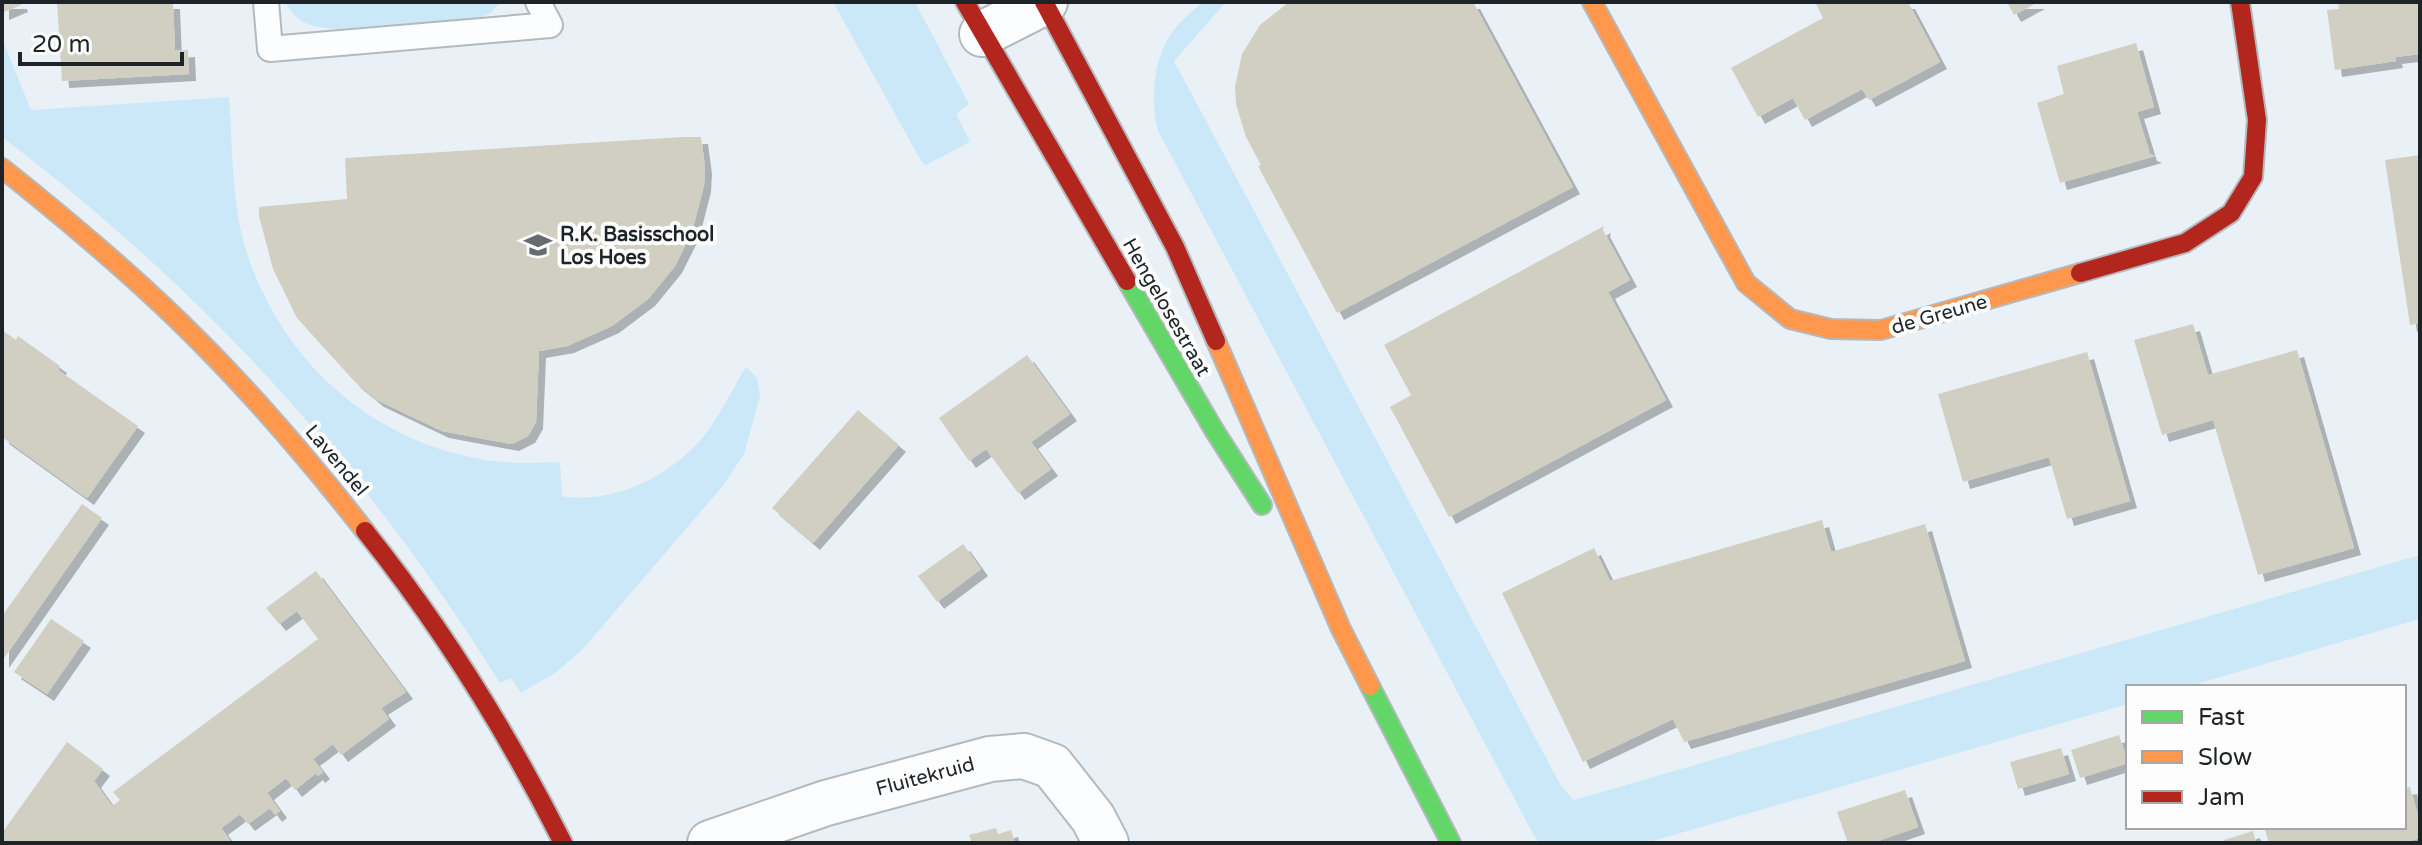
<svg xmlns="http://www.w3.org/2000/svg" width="2422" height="845" font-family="'Varela Round',sans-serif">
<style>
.green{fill:#cbe8f9}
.building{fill:#d0cfc1;filter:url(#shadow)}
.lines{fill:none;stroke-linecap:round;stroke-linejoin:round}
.lane-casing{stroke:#b4b9bd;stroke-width:28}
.street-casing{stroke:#b4b9bd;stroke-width:48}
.fast-casing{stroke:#b4b9bd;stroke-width:22}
.slow-casing{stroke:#b4b9bd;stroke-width:22}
.jam-casing{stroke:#b4b9bd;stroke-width:22}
.lane{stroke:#fcfdfe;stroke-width:24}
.street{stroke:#fcfdfe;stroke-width:44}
.fast{stroke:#63d668;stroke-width:18}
.slow{stroke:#ff974d;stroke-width:18}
.jam{stroke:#b3261e;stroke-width:18}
.labels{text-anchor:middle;stroke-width:8;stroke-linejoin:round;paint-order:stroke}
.poi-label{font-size:20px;font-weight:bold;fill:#1e2327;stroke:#fdfdfd;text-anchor:start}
.street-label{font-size:20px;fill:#1e2327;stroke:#fdfdfd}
</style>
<defs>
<filter id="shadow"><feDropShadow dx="7" dy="7" stdDeviation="0" flood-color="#0004"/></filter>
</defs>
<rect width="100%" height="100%" fill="#eaf1f6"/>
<path class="green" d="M285 2H501L491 13 479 18 337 29C314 28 296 24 285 2Z
M833 2H915L969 104 956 114 970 142 926 165 921 161Z
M1202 2H1226L1174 61 1561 786 1574 800 2420 555V619L2186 687H2128V704L1646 843H1538L1158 131C1150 102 1153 59 1171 34 1179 22 1192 12 1202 2Z
M2 38 31 110 229 97C233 148 231 204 247 253 281 358 367 437 475 458 503 464 532 463 560 462L562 496C614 505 672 475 704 436 720 415 732 390 746 367L757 378 760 396 744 454 722 487 582 650 555 673 521 693 511 678 500 683C363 465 207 293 2 137Z"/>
<path class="building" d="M2 2H20L21 5 2 13Z
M57 2H173L175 51 188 50 189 74 62 81Z
M1289 2H1473L1573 187 1337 313 1258 166 1261 165 1246 137 1236 104 1235 87 1242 54 1260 25Z
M1815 2H1908L1940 62 1869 100 1862 89 1805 120 1793 98 1758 117 1731 68 1823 18Z
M2007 2H2038L2014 15Z
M2338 2H2420V54L2395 57 2396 61 2335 70 2327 10 2339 9Z
M2136 43 2154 107 2137 112 2150 154 2155 156 2060 183 2037 103 2064 94 2057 66Z
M683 137H701L705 167 704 185 692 232 675 266 648 299 612 326 567 346 539 351 536 422 528 436 512 444 442 431 377 400 355 382 297 318 273 269 259 216V207L347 199 345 158Z
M2420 155V323L2410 325 2385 160Z
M1604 226 1603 230 1630 280 1608 292 1666 400 1449 517 1390 407 1411 395 1384 345Z
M2193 324 2208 375 2297 350 2354 548 2258 575 2213 420 2162 435 2134 340Z
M2 330 16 340 18 336 60 366 58 370 138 426 87 498 2 437Z
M2087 352 2130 501 2067 519 2049 457 1963 482 1938 394Z
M1027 355 1070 414 1031 442 1051 469 1018 493 986 449 969 461 939 418Z
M858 410 899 445 813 543 772 508Z
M82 504 102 518 2 661V616Z
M1822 520 1831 552 1925 524 1965 661 1684 742 1673 719 1583 762 1502 593 1594 548 1610 581Z
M963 544 981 569 937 602 918 576Z
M316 571 406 692 381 708 389 719 341 755 333 744 313 759 323 772 318 776 316 773 295 790 286 778 267 793 280 811 275 815 270 808 248 824 240 814 221 828 232 843H7L2 839V833L67 742 103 769 94 781 112 806 120 800 113 792 318 639 297 611 279 624 266 608Z
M51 619 84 641 47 694 14 672Z
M2119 735 2128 763 2080 778 2071 750Z
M2061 748 2069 774 2018 789 2010 762Z
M2410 787 2420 823V838L2402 843H2269L2265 830 2273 827H2404V788Z
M1905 790 1918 827 1872 843H1848L1837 812Z
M996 828 998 834 1011 830 1015 843H972L969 835Z
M2253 831 2256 843H2225L2224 840Z"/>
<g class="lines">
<g class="lane-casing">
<path id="lane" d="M266 2 270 49 550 25 538 2"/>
</g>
<g class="street-casing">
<path id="street" d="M982 34 1045 2
M710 843 826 803 990 759 1024 756 1052 766 1093 818 1106 843"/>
</g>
<g class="fast-casing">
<path id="fast" d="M1127 281 1214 430 1262 505
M1370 686 1451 843"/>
</g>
<g class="slow-casing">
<path id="slow" d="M1592 2 1746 283 1790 319 1831 329 1881 330 2080 273
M2 168C71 223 138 279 200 342 259 401 313 465 365 531
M1216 341 1341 629 1370 686"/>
</g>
<g class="jam-casing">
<path id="jam" d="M965 2 1127 281
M1044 2 1175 247 1216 341
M2080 273 2185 243 2231 213 2253 177 2257 120 2240 2
M365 531C441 626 508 734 563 843"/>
</g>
<use href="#lane" class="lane"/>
<use href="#street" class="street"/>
<use href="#fast" class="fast"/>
<use href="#slow" class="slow"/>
<use href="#jam" class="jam"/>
</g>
<defs>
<g id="school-bare" transform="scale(2.16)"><path d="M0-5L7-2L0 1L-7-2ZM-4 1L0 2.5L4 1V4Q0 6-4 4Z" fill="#656b6f" stroke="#fdfdfd" stroke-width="2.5" paint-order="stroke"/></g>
</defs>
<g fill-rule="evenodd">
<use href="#school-bare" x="538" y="245"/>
</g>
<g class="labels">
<g class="poi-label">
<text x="560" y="241">R.K. Basisschool<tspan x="560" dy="23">Los Hoes</tspan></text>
</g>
<g class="street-label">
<text transform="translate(1167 307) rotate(60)" y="7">Hengelosestraat</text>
<text transform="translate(1939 314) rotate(-16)" y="7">de Greune</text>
<text transform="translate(337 460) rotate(50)" y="7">Lavendel</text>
<text transform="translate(925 776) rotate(-15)" y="7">Fluitekruid</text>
</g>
</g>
<rect width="2422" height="845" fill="none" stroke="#1e2327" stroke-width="8"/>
<rect x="2126" y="685" width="280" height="144" fill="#fdfdfd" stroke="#a4a6a7" stroke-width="2"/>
<rect x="2142" y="711" width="40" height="12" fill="#63d668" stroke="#a4a6a7" stroke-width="2"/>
<text x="2198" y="725" font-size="24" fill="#1e2327">Fast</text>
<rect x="2142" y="751" width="40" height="12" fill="#ff974d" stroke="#a4a6a7" stroke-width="2"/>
<text x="2198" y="765" font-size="24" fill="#1e2327">Slow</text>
<rect x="2142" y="791" width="40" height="12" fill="#b3261e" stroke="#a4a6a7" stroke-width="2"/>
<text x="2198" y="805" font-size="24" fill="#1e2327">Jam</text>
<path d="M20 52v12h162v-12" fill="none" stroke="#1e2327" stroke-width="4"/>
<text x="32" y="52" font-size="24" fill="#1e2327" stroke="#fdfdfd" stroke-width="6" paint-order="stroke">20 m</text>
</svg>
